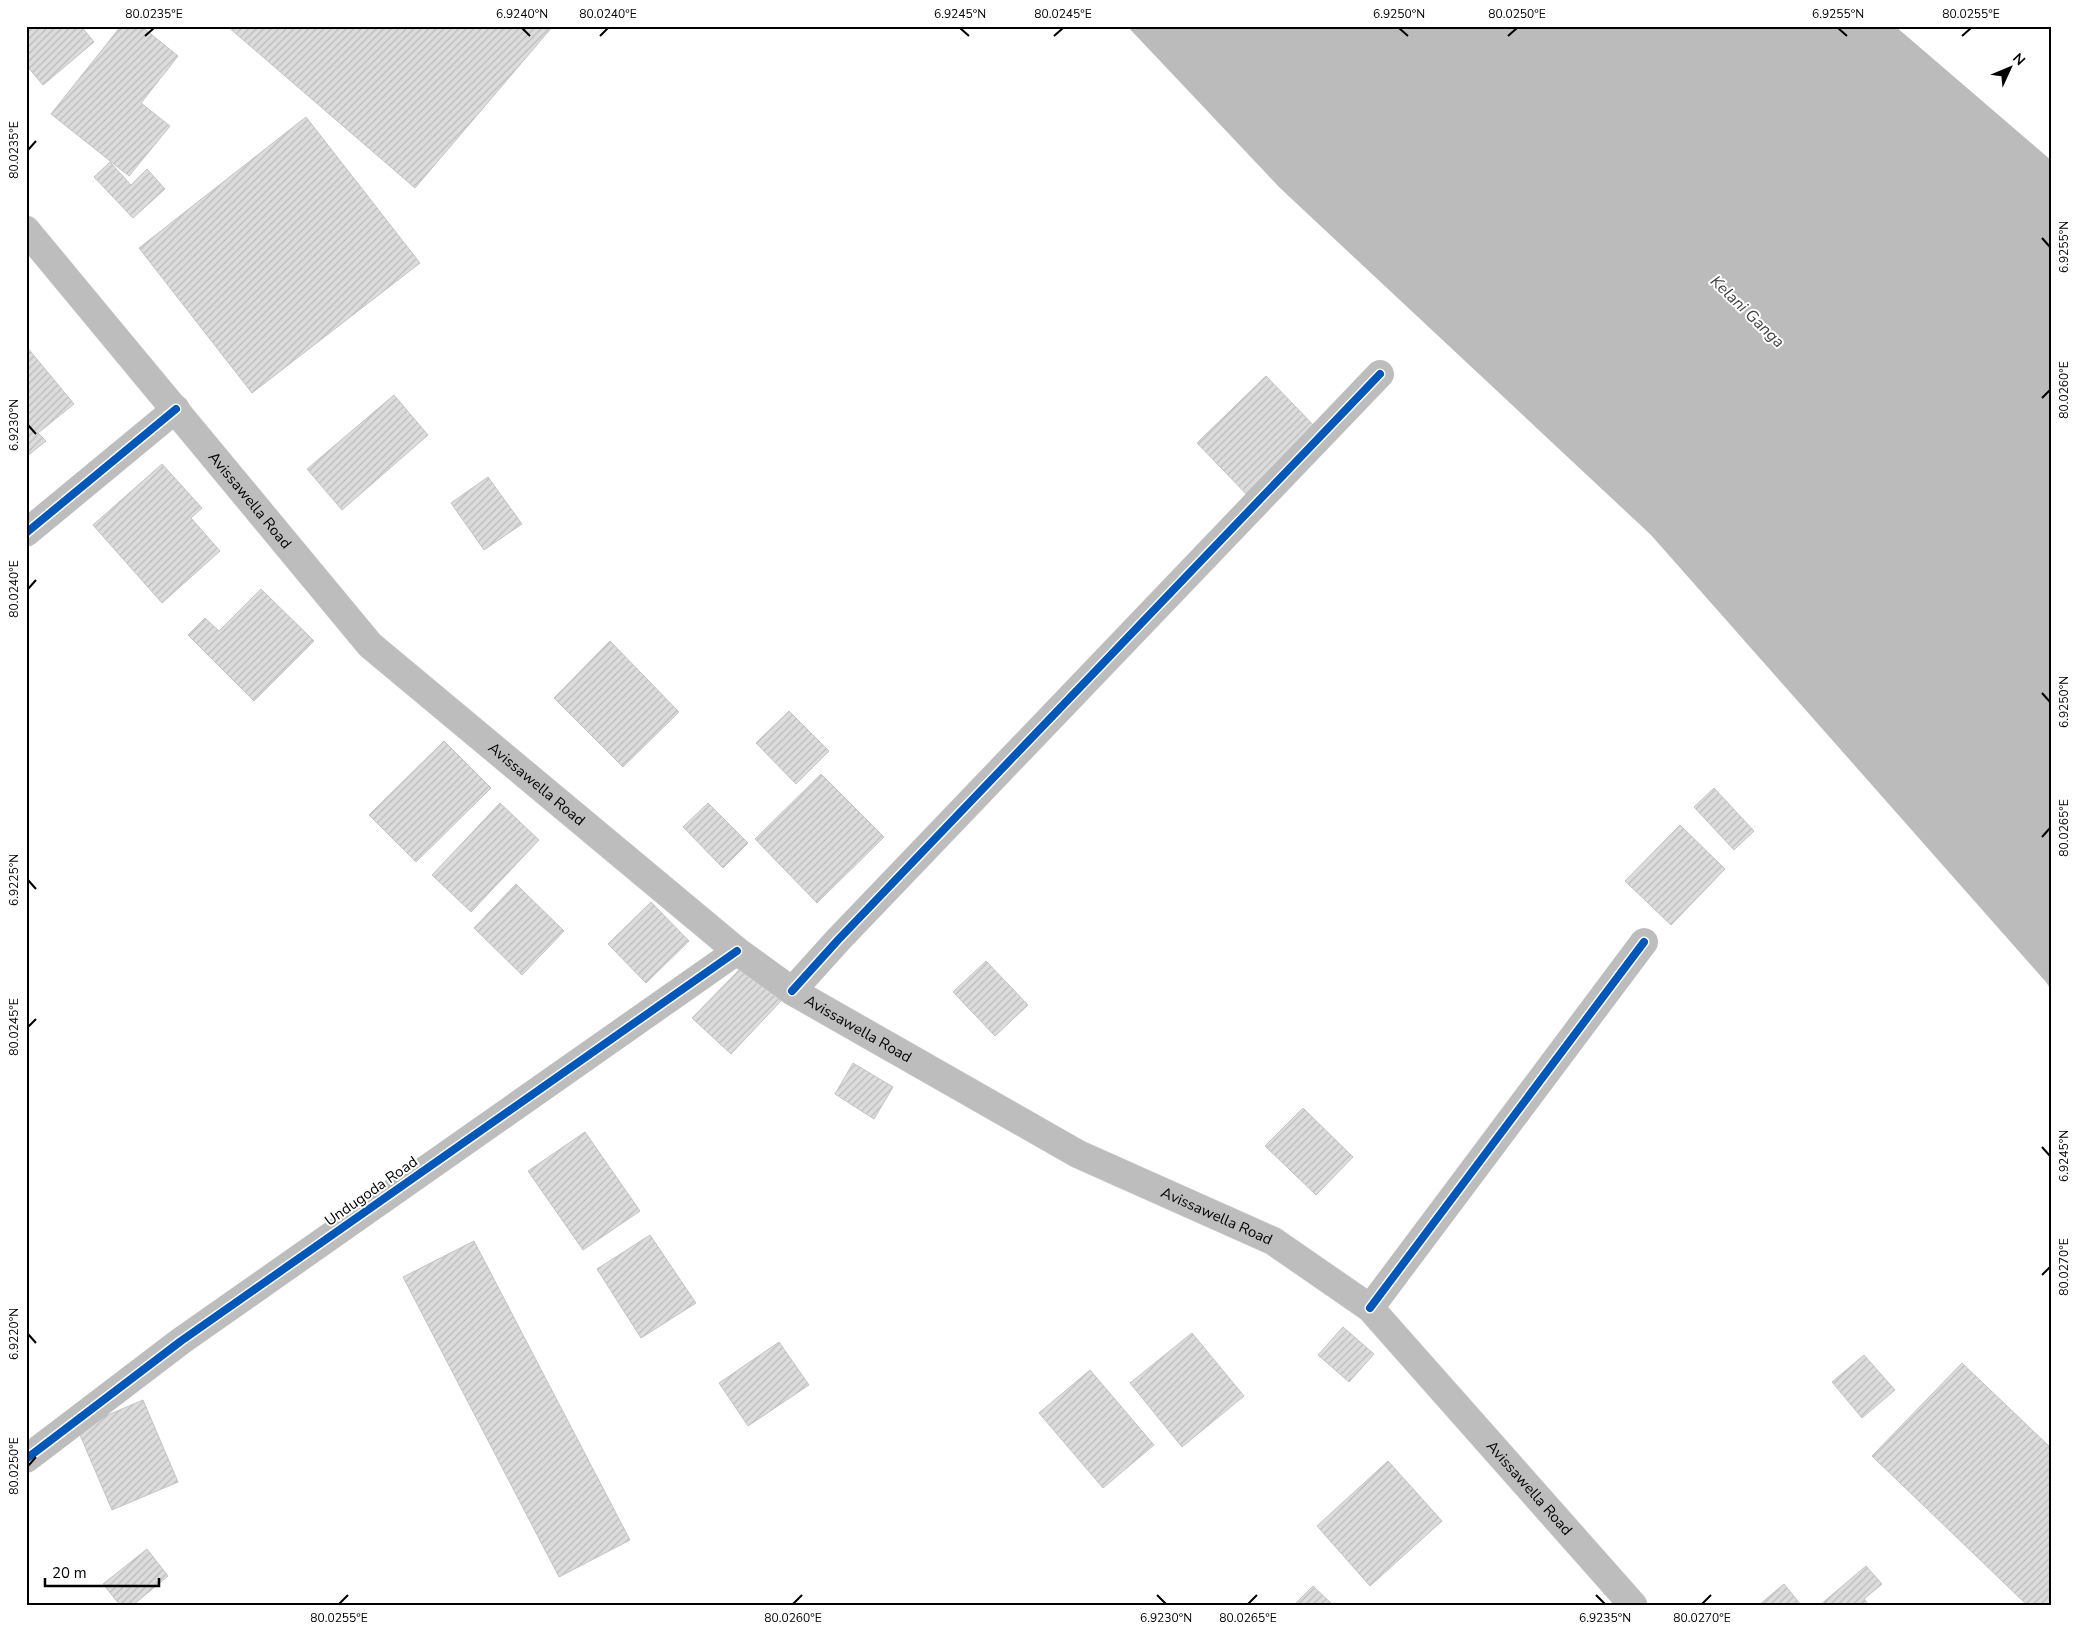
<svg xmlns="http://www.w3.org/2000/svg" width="2078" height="1631" font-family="'Nunito Sans',sans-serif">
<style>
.water{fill:#bbb}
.building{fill:url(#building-hatch);stroke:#c4c4c4}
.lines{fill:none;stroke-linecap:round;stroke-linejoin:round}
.primary-casing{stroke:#dbdbdb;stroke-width:29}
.street{stroke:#bdbdbd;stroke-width:28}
.primary{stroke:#bdbdbd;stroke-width:28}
.cycleway-casing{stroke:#fff;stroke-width:11}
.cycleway{stroke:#0057b8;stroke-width:8}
.ticks{fill:none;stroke:#000;stroke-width:2}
.labels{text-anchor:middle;stroke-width:4;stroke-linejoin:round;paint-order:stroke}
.street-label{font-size:15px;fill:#000;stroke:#fff}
.water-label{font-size:16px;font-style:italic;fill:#3f3f3f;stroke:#fff}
.neatline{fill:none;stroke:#000;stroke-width:2}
.ticks-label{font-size:12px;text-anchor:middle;fill:#000}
</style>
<defs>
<pattern id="building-hatch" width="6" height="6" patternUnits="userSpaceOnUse" patternTransform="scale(1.25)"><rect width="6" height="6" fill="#dcdcdc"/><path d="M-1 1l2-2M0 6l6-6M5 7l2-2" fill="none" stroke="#bbb"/></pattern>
</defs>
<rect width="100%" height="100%" fill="#fff"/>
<path class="water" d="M1127 26H1895L2052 161V991L2046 982 1651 535 1280 188Z"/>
<path class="building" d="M26 26H81L94 42 43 85 26 65Z
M121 26H141L178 56 141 103 170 126 129 176 51 114Z
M227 26H553L415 188Z
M306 117 420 263 252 393 139 248Z
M110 162 131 185 147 169 165 189 133 218 94 177Z
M26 346 74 404 38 433 46 441 26 457Z
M1266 376 1320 432 1251 499 1197 443Z
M394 395 428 435 342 510 307 469Z
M162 464 202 508 191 518 220 551 162 603 93 525Z
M488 477 522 524 484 550 451 503Z
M261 589 314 641 254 701 188 635 205 618 219 631Z
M610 641 679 712 623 767 554 698Z
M789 711 829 751 796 784 756 743Z
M444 741 491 788 416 862 369 815Z
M821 774 884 837 817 903 755 839Z
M1714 788 1754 831 1734 850 1694 807Z
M500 803 539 840 471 912 432 875Z
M708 803 748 843 723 868 683 827Z
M1680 825 1725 869 1671 925 1625 881Z
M516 884 564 931 522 975 474 928Z
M651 902 689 941 646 983 608 944Z
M986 961 1028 1005 995 1036 953 992Z
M744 965 781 1001 731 1054 692 1018Z
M853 1063 893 1087 874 1119 835 1094Z
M1303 1108 1353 1157 1316 1195 1265 1146Z
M585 1132 640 1211 583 1250 528 1171Z
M650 1235 696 1303 641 1338 597 1269Z
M474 1241 630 1540 559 1577 403 1277Z
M1343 1327 1374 1354 1349 1382 1318 1355Z
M1192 1333 1244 1396 1182 1447 1130 1383Z
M779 1342 809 1385 748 1426 719 1383Z
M1864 1355 1895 1390 1862 1418 1832 1382Z
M1962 1363 2052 1449V1605H2027L1872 1456Z
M1090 1370 1154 1445 1103 1488 1039 1413Z
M143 1400 178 1482 112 1510 77 1428Z
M1388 1461 1442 1521 1370 1586 1317 1526Z
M147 1549 168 1576 133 1605H120L103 1584Z
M1866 1566 1882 1584 1864 1599 1869 1605H1820Z
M1784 1584 1801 1605H1759Z
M1313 1586 1333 1605H1294Z"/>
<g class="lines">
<g class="primary-casing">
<g id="primary">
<path id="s1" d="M26 230 370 645 737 951 792 991 1078 1154 1273 1241 1370 1308 1633 1605"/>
</g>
</g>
<path class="street" d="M26 533 176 409
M792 991 838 940 1380 374
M1370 1308 1644 942
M26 1459 181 1341 737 951"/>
<use href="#primary" class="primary"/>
<g class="cycleway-casing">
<path id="cycleway" d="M26 533 176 409
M792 991 838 940 1380 374
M1370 1308 1644 942
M26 1459 181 1341 737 951"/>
</g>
<use href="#cycleway" class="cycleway"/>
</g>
<path class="ticks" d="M522 28 530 36M960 28 969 36M1399 28 1408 36M1838 28 1847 36M145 36 154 28M600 36 608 28M1054 36 1063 28M1508 36 1517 28M1962 36 1971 28M28 150 36 141M2042 238 2050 247M2042 398 2050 390M28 425 36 434M28 589 36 580M2042 693 2050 702M2042 837 2050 828M28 880 36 889M28 1027 36 1019M2042 1147 2050 1156M2042 1275 2050 1267M28 1334 36 1343M28 1466 36 1457M1157 1595 1166 1604M1596 1595 1605 1604M339 1604 348 1595M793 1604 802 1595M1248 1604 1257 1595M1702 1604 1711 1595"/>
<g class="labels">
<g class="street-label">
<text dy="5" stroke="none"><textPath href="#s1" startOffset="351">Avissawella Road</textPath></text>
<text dy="5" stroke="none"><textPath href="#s1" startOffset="756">Avissawella Road</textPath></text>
<text dy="5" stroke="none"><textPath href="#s1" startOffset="1161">Avissawella Road</textPath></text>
<text transform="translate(371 1191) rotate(-35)" y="5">Undugoda Road</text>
<text dy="5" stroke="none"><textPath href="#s1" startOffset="1566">Avissawella Road</textPath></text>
<text dy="5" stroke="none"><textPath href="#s1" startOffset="1986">Avissawella Road</textPath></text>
</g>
<g class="water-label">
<text transform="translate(1748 311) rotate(44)" y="6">Kelani Ganga</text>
</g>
</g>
<rect width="2078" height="1631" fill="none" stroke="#ffffff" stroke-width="55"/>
<g transform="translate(2010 68) rotate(46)" stroke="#ffffff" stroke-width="4" paint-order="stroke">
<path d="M0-4L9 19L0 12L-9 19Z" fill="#000000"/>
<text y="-8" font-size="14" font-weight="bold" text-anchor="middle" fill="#000000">N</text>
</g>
<path d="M45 1578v8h114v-8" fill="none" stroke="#000000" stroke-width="2.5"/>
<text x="52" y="1578" font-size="15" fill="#000000" stroke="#ffffff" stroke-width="4" paint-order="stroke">20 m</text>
<rect x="28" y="28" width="2022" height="1576" class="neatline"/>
<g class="ticks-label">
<text x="154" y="18">80.0235°E</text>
<text x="522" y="18">6.9240°N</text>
<text x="608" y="18">80.0240°E</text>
<text x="960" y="18">6.9245°N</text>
<text x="1063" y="18">80.0245°E</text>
<text x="1399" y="18">6.9250°N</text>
<text x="1517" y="18">80.0250°E</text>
<text x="1838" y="18">6.9255°N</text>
<text x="1971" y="18">80.0255°E</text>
<text transform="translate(14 150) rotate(-90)" y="4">80.0235°E</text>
<text transform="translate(2064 247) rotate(-90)" y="4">6.9255°N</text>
<text transform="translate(2064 390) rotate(-90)" y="4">80.0260°E</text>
<text transform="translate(14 425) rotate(-90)" y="4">6.9230°N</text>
<text transform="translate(14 589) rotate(-90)" y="4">80.0240°E</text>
<text transform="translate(2064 702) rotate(-90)" y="4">6.9250°N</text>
<text transform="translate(2064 828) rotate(-90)" y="4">80.0265°E</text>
<text transform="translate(14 880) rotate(-90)" y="4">6.9225°N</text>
<text transform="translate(14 1027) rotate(-90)" y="4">80.0245°E</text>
<text transform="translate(2064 1156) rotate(-90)" y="4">6.9245°N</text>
<text transform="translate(2064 1267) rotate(-90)" y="4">80.0270°E</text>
<text transform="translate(14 1334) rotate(-90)" y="4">6.9220°N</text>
<text transform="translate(14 1466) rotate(-90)" y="4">80.0250°E</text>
<text x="339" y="1622">80.0255°E</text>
<text x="793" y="1622">80.0260°E</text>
<text x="1166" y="1622">6.9230°N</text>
<text x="1248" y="1622">80.0265°E</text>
<text x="1605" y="1622">6.9235°N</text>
<text x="1702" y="1622">80.0270°E</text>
</g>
</svg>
